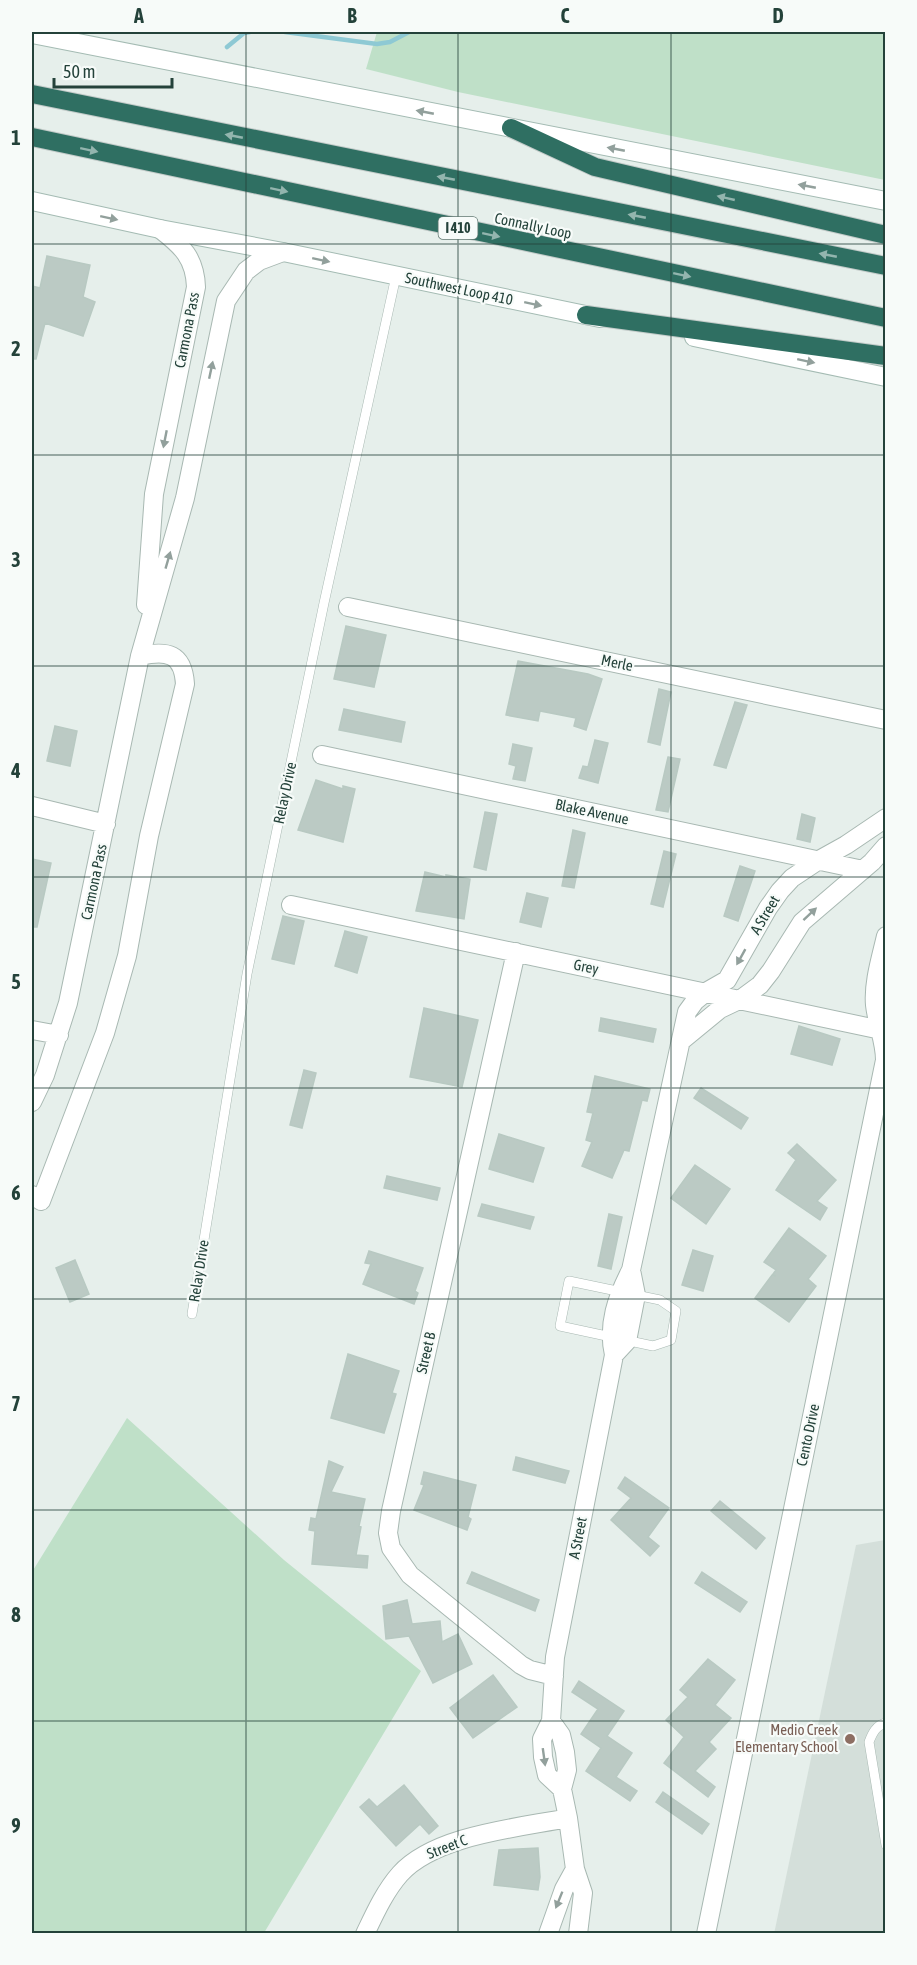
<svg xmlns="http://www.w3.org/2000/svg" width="917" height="1965" font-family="'Asap Condensed',sans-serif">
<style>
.built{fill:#d4dfda}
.green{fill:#bfe0c8}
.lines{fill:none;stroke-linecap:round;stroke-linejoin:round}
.stream{stroke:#8ec9d4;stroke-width:4.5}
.building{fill:#bbcac4;stroke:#b8c9c2;stroke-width:1.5}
.service-casing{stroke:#a8b8b2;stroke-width:10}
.minor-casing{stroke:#a8b8b2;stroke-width:20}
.secondary-casing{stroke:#a4bbb3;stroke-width:20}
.motorway-casing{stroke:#c2cac8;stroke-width:20}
.service{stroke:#fff;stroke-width:9}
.minor{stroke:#fff;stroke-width:18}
.secondary{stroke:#fff;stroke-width:18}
.motorway{stroke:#2f6f62;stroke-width:18}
.oneway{fill:#92a09c}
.oneway2{fill:#93b5ae}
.grid{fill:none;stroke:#24423a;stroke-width:1.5;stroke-opacity:0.55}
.education-dot{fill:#8d6e63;stroke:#f7fbf9;stroke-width:2}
.labels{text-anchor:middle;stroke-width:4.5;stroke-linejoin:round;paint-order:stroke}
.shield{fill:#f7fbf9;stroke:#637a73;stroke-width:1.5}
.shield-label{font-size:14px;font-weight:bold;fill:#24423a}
.street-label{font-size:15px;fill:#24423a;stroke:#f7fbf9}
.education-label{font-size:15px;fill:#785e54;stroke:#f7fbf9;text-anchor:end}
.neatline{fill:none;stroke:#24423a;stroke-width:2}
.grid-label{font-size:20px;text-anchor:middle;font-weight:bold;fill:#24423a}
</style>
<rect width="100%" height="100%" fill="#e6efeb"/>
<path class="built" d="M885 1540V1933L774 1934 856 1545Z"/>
<path class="green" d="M377 32H885V180L458 92 366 69Z
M127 1418 284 1560 421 1671 264 1933H32V1572Z"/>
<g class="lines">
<path class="stream" d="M285 32 377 44 390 42 409 32
M227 47 244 33 250 32"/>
</g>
<path class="building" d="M47 256 90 265 83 297 95 302 83 336 45 323 36 359H32V286L40 288Z
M346 626 386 635 374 687 334 679Z
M518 661 588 674 602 679 586 730 574 726 576 718 540 711 538 721 506 715Z
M659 689 671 692 660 745 648 742Z
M735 702 747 705 726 768 714 765Z
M344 709 405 722 401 742 339 730Z
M55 726 77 731 70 766 47 761Z
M595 740 608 743 598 783 579 778 583 766 588 767Z
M513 744 532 748 525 781 513 779 516 766 509 764Z
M668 757 680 759 668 812 656 810Z
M316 780 343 789V786L355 789 343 842 298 830Z
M485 812 497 814 486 870 474 867Z
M802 814 815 818 810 842 797 839Z
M573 830 585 833 574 888 562 886Z
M664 851 676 854 663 907 651 904Z
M32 859 51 863 37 927H32Z
M740 866 755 871 738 921 724 916Z
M425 872 446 877V875L470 879 464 919 416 911Z
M527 893 548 898 541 927 520 922Z
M283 916 304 921 294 964 272 959Z
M345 931 367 937 357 973 335 966Z
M424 1008 478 1020 462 1087 410 1077Z
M601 1018 656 1029 653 1042 599 1031Z
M799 1026 840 1039 832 1065 791 1054Z
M304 1070 316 1073 302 1128 290 1125Z
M595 1076 650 1089 647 1101 642 1100 629 1151 624 1150 612 1178 582 1166 592 1142 586 1140 593 1113 587 1112Z
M701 1088 748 1118 741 1129 694 1098Z
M499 1134 544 1148 533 1182 489 1169Z
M797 1144 836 1180 817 1201 827 1208 820 1220 776 1190 796 1160 788 1153Z
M695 1165 730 1189 706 1224 671 1198Z
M387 1176 440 1188 437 1200 384 1188Z
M482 1204 534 1217 530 1229 478 1216Z
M609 1214 622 1217 611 1269 598 1266Z
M789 1228 826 1256 808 1279 816 1286 789 1322 755 1298 772 1275 776 1276 773 1274 776 1270 764 1262Z
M693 1250 713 1256 703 1291 682 1285Z
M369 1251 423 1268 415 1291 418 1293 414 1304 363 1284 371 1264 365 1263Z
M75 1260 89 1294 70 1302 56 1268Z
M348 1354 399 1371 392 1393 396 1394 384 1433 331 1418Z
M516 1457 569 1471 565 1483 513 1470Z
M329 1461 343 1467 331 1492 365 1499 359 1526 361 1527 356 1555 368 1556 367 1568 312 1564 315 1531 309 1530 311 1518 316 1519Z
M424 1472 476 1485 468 1517 471 1519 467 1530 414 1510 424 1485 421 1484Z
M625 1477 669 1508 648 1537 659 1546 650 1556 611 1520 631 1498 618 1488Z
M720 1501 765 1538 756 1549 711 1511Z
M472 1572 539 1600 535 1611 467 1583Z
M702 1572 747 1602 740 1612 695 1583Z
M407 1600 412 1624 440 1621 442 1642 458 1634 472 1664 433 1683 409 1636 386 1639 383 1606Z
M708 1659 735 1680 715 1705 731 1718 709 1742 716 1749 695 1771 715 1787 708 1797 664 1763 684 1737 666 1720 688 1697 680 1690Z
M493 1675 517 1707 473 1738 450 1708Z
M579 1681 624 1711 607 1736 632 1753 616 1777 637 1791 630 1801 586 1771 601 1748 581 1734 598 1709 572 1692Z
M404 1785 438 1826 429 1834 420 1824 396 1846 360 1807 369 1799 377 1807Z
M663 1792 709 1824 702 1834 656 1802Z
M538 1848 540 1877 538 1890 494 1885 499 1850Z"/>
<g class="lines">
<g class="service-casing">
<path id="service" d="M569 1281 660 1300 676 1311 671 1340 653 1346 560 1326Z
M192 1314 247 974 324 603 396 276
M886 1723C876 1725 872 1734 869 1742L886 1845"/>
</g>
<g class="minor-casing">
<path id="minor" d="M146 605 154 494 196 287C195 258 182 246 160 229
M348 607 886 720
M322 755 863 870
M32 806 106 824
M291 905 881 1030
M516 952 391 1511 388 1533 391 1548 410 1575 521 1665 530 1670 554 1676
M32 1030 59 1035
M681 1041 720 1009 741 999 760 985 771 971 802 922 872 862 886 846
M32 1102 45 1075 68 1003 140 656 185 498 226 301 246 271 259 261 283 252
M32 1195 41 1201 105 1033 127 956 149 836 185 684C183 653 167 650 140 656
M614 1355 627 1341 636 1295 631 1270
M551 1721 561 1735 565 1752 567 1770 562 1789 568 1818 575 1869 583 1893 578 1934
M562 1789 547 1775 543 1757 542 1739 551 1721 555 1657 614 1355C607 1325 617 1297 631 1270L687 1012 695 1001 706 992 727 980 768 908 780 891 792 878 819 860 846 845 886 818
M365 1934C375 1913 385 1891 400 1874 435 1835 518 1828 568 1818
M548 1934 564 1889 575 1869
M706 1934 885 1060C885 1041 877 1024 875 1005 873 983 881 958 886 936"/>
</g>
<g class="secondary-casing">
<path id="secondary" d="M32 34 886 201
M32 201 160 229 283 252 600 318
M694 337 886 377"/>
</g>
<g class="motorway-casing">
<path id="motorway" d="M32 94 886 266
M511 128 595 167 886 235
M32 137 886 318
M586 315 886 356"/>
</g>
<use href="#service" class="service"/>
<use href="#minor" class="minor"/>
<use href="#secondary" class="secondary"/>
<use href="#motorway" class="motorway"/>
</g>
<defs><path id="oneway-solid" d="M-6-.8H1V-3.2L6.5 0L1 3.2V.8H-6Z" transform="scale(1.5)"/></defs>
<g class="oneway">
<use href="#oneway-solid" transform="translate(425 112) rotate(-169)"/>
<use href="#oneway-solid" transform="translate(616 149) rotate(-169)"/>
<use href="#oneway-solid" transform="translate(807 186) rotate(-169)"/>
<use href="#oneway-solid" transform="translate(109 218) rotate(12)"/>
<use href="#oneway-solid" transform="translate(321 260) rotate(12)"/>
<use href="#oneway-solid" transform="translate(533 304) rotate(12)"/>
<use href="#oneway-solid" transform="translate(806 361) rotate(12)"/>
<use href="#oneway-solid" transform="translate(211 370) rotate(-78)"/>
<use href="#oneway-solid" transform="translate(165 439) rotate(101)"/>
<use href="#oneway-solid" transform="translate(168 560) rotate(-74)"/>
<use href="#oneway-solid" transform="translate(810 914) rotate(-43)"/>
<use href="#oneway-solid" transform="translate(741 957) rotate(119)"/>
<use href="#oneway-solid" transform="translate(544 1757) rotate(82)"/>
<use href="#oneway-solid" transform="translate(559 1900) rotate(112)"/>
</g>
<g class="oneway2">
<use href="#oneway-solid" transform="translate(234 136) rotate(-169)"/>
<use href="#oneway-solid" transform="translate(89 150) rotate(12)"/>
<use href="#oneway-solid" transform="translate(446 178) rotate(-169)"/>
<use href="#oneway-solid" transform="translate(279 190) rotate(12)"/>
<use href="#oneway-solid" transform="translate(726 198) rotate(-167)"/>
<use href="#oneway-solid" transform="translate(637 216) rotate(-169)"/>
<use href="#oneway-solid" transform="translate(491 235) rotate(12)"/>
<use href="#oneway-solid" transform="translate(828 255) rotate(-169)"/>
<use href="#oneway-solid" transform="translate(682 275) rotate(12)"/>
</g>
<path class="grid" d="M246 32V1934M458 32V1934M671 32V1934M32 244H886M32 455H886M32 666H886M32 877H886M32 1088H886M32 1299H886M32 1510H886M32 1721H886"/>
<circle class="education-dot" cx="850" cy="1739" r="6"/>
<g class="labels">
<rect class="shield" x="438.5" y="217" width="39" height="22" rx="4.5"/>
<g class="shield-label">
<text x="458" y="233">I 410</text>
</g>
<g class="street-label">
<text transform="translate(533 226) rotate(12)" y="5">Connally Loop</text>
<text transform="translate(459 289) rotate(12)" y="5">Southwest Loop 410</text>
<text transform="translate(187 330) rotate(-79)" y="5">Carmona Pass</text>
<text transform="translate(617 663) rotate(12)" y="5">Merle</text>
<text transform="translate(285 793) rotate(-78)" y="5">Relay Drive</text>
<text transform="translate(592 812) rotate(12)" y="5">Blake Avenue</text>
<text transform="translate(94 882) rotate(-78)" y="5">Carmona Pass</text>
<text transform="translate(765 915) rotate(-59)" y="5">A Street</text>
<text transform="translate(586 967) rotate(12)" y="5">Grey</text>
<text transform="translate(199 1271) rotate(-81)" y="5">Relay Drive</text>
<text transform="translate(426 1353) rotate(-77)" y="5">Street B</text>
<text transform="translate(808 1435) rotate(-78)" y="5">Cento Drive</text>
<text transform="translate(578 1538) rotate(-79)" y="5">A Street</text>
<text transform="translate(447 1847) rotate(-21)" y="5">Street C</text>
</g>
<g class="education-label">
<text x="838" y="1735">Medio Creek<tspan x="838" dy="17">Elementary School</tspan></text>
</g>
</g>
<rect width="917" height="1965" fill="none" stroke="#f7fbf9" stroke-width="66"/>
<path d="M54 78v9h118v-9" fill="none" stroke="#24423a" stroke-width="3"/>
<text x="63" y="78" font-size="18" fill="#24423a" stroke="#f7fbf9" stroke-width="4.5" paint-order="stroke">50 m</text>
<rect x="33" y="33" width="851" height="1899" class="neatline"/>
<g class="grid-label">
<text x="139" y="23">A</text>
<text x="352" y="23">B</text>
<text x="565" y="23">C</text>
<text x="778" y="23">D</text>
<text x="16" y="145">1</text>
<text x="16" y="356">2</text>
<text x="16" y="567">3</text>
<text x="16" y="778">4</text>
<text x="16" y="989">5</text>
<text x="16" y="1200">6</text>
<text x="16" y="1411">7</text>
<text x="16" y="1622">8</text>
<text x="16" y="1833">9</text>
</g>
</svg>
